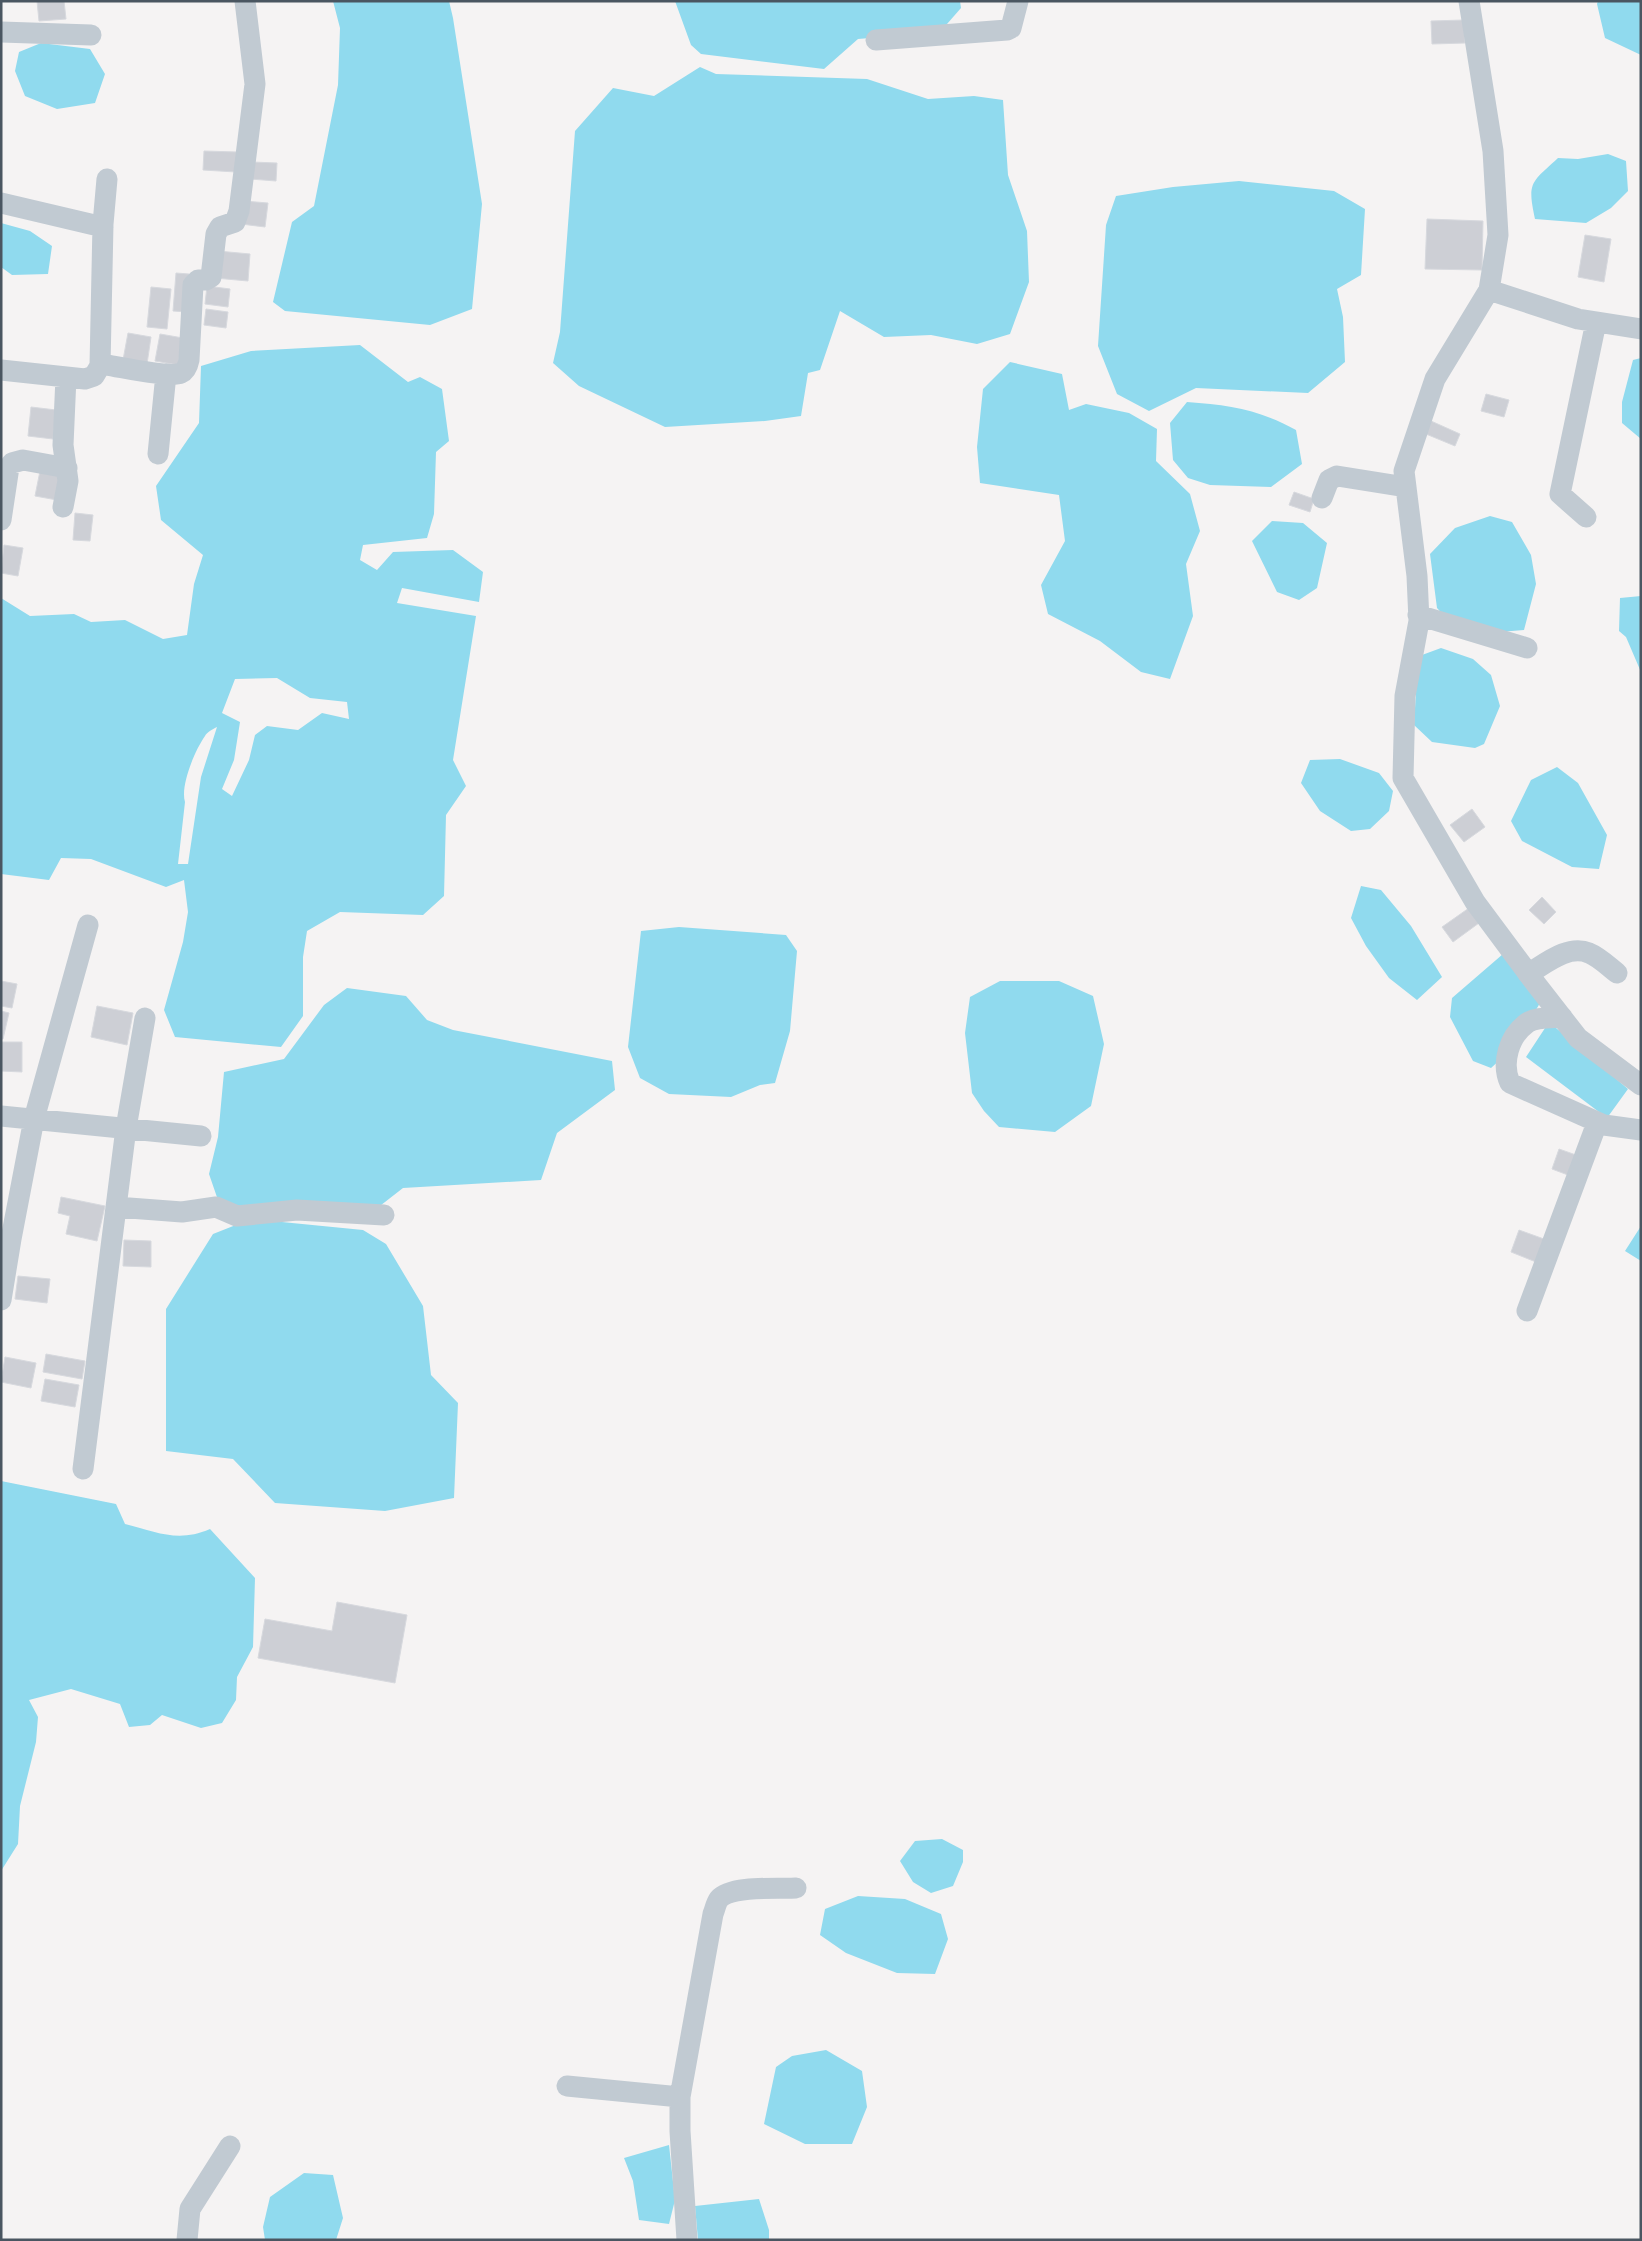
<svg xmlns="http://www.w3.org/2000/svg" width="1642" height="2241" font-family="'Golos Text',sans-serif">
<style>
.water{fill:#90daee;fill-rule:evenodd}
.building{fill:#cdcfd5;stroke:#d7d9de}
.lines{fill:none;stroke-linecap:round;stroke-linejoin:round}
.minor{stroke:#c1cad2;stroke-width:21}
</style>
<rect width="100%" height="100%" fill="#f5f3f3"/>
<path class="water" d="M333 1H449L453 18 482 204 472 309 430 325 285 311 273 302 292 222 314 206 338 85 340 28Z
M675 1H960L961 8 940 32 858 39 824 69 701 54 691 45Z
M1598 1H1641V55L1605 38 1597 4Z
M41 43 90 49 105 74 95 103 57 109 25 96 15 71 19 52Z
M700 67 716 74 867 79 928 99 974 96 1003 100 1008 175 1027 231 1029 282 1010 334 977 344 931 335 884 337 840 311 820 370 808 373 801 416 765 421 665 427 579 386 553 363 560 332 575 131 613 88 654 96Z
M1608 154 1626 161 1628 191 1611 208 1586 223 1535 219C1527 182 1531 183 1558 158L1578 159Z
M1239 181 1334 191 1365 209 1361 275 1337 289 1343 317 1345 362 1308 393 1196 388 1149 411 1117 394 1098 346 1106 225 1116 196 1173 187Z
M1 223 30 231 52 246 48 274 12 275 1 267Z
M360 345 408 382 420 377 442 389 449 441 436 452 434 514 427 538 363 545 360 560 377 570 393 552 453 550 483 572 479 602 402 588 397 603 476 616 453 760 466 786 446 815 444 896 423 915 340 912 307 931 303 957V1016L281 1047 175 1037 164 1010 183 942 188 912 184 880 166 887 91 859 61 858 49 880 1 874V598L30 616 74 614 91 622 125 620 163 639 187 635 194 584 203 555 161 520 156 486 199 423 201 366 251 351ZM277 678 310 698 347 702 349 719 322 713 298 730 267 726 255 735 249 760 232 796 222 789 234 760 240 722 222 713 235 679ZM217 727 201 777 188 864H178L185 802C180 786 195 750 205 736 207 732 213 729 217 727Z
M1641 358V439L1622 423V402L1633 360Z
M1010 362 1062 374 1069 410 1086 404 1129 413 1157 429 1156 461 1190 494 1200 531 1186 564 1193 616 1170 679 1141 672 1100 641 1048 614 1041 585 1065 541 1059 495 980 483 977 447 983 389Z
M1187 402C1229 405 1258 409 1296 430L1302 464 1271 487 1210 485 1188 478 1173 460 1170 423Z
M1490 516 1512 522 1531 555 1536 584 1524 630 1499 632 1447 619 1437 608 1430 554 1455 528Z
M1272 521 1303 523 1327 543 1317 588 1299 600 1277 592 1252 541Z
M1641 596V672L1626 637 1619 631 1620 598Z
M1441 648 1473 659 1491 675 1500 706 1484 744 1475 748 1432 742 1414 725 1417 675 1422 655Z
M1340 759 1379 773 1393 791 1389 811 1370 829 1351 831 1320 811 1301 783 1310 760Z
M1557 767 1578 783 1607 835 1599 869 1572 867 1522 841 1511 821 1531 780Z
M1361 886 1381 890 1411 926 1442 977 1417 1000 1389 978 1366 946 1351 918Z
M679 927 786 935 797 951 790 1031 775 1083 760 1085 731 1097 669 1094 640 1078 628 1047 641 931Z
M1503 954 1540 1003 1514 1047 1491 1068 1473 1061 1450 1017 1452 998Z
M1000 981H1059L1093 996 1104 1044 1091 1106 1055 1132 999 1127 984 1111 972 1093 965 1033 970 997Z
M347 988 406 996 427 1020 453 1030 612 1061 615 1090 557 1133 541 1180 403 1188 376 1209 243 1208 219 1203 209 1174 218 1137 224 1072 284 1059 324 1005Z
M1549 1022 1628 1089 1607 1118 1526 1057Z
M251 1219 363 1230 386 1244 423 1306 431 1375 458 1403 454 1498 385 1511 275 1503 233 1459 166 1451V1309L213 1234Z
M1641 1226V1261L1625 1251Z
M1 1481 116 1504 125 1524C157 1532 178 1543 210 1529L255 1578 253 1647 237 1677 236 1700 222 1723 201 1728 162 1715 150 1725 129 1727 120 1704 71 1689 29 1700 38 1717 36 1742 20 1806 18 1844 1 1871Z
M942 1839 963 1850V1862L953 1886 931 1893 913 1882 900 1861 915 1841Z
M858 1896 905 1899 941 1914 948 1939 935 1974 897 1973 846 1953 820 1935 825 1909Z
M826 2050 862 2071 867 2107 852 2144H805L764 2124 776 2067 792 2056Z
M669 2145 675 2200 669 2224 639 2220 633 2181 624 2158Z
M304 2173 333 2175 343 2218 336 2240H265L263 2227 270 2197Z
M759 2199 769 2230V2240H698L695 2206Z"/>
<path class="building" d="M37 1H64L66 19 39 21Z
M1464 20 1465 43 1432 44 1431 21Z
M204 151 237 152 236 172 203 170Z
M252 162 277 163 276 181 250 179Z
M244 201 268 203 265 227 241 224Z
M1427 219 1483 221 1482 270 1425 269Z
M1585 235 1611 239 1604 282 1578 277Z
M218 251 250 254 248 281 215 278Z
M176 273 189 274 187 312 173 311Z
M207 286 230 289 228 307 205 304Z
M151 287 171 289 167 329 147 327Z
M206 309 228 312 226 328 204 325Z
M128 333 151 337 147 364 123 360Z
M160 334 183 338 178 365 155 361Z
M1486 394 1509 400 1504 417 1481 411Z
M31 407 56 410 53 439 28 436Z
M1431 421 1460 434 1455 446 1426 434Z
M41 466 64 471 57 500 35 496Z
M1294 492 1314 499 1310 512 1289 505Z
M75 513 93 515 90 541 73 540Z
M4 545 23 548 18 576 1 573Z
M1472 809 1485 827 1464 842 1450 825Z
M1542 897 1556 912 1544 924 1529 910Z
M1469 908 1479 923 1453 942 1442 927Z
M1 981 17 984 12 1008 1 1006Z
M97 1006 133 1013 127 1045 91 1037Z
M1 1011 9 1013 3 1039H1Z
M1 1042H22V1072L1 1071Z
M1559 1149 1576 1155 1568 1175 1552 1169Z
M61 1197 105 1206 97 1241 66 1234 70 1216 58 1213Z
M1519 1230 1544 1239 1536 1262 1511 1252Z
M124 1240 151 1241V1267L123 1266Z
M18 1276 50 1279 47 1303 15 1299Z
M46 1354 85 1361 82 1379 43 1372Z
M5 1357 36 1363 31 1388 1 1382Z
M45 1379 79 1385 75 1407 41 1401Z
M337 1602 407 1615 395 1683 258 1658 265 1619 332 1631Z"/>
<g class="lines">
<path class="minor" d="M1469 1 1493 151 1498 235 1489 290 1578 319 1641 329
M1 32 91 35
M876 40 1007 30 1011 28 1018 1
M1 203 103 227
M1489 290 1435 379 1404 471 1417 576 1419 621 1405 696 1403 778 1475 902 1536 984 1578 1038 1641 1085
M100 366 103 224 107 179
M1 370 85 379 94 376 100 366 106 365C121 367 169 378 181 373 186 371 188 365 189 360L193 285 198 280H206L211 277 216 234 220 227 235 222 239 211 255 84 245 1
M158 454 166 374
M1322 498 1329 480 1337 476 1406 487
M63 507 68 481 63 445 66 377
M1586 517 1560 494 1596 322
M1 520 9 467 12 463 23 460 67 468
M1418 615 1527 648
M1528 974C1545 964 1568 944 1589 953 1599 957 1608 966 1617 973
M1562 1017C1552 1018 1535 1017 1527 1023 1509 1036 1501 1063 1510 1083L1604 1125 1641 1130
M1 1116 201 1136
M116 1207 182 1212 216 1207 237 1216 297 1210 384 1215
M1 1300 11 1239 34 1119 88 925
M1527 1311 1597 1123
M83 1469 126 1128 145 1018
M567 2086 680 2097
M187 2240 190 2209 230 2146
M687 2240 680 2131V2097L713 1914C715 1909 716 1903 719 1899 731 1885 778 1889 796 1888"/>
</g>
<rect width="1642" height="2241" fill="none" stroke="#4a5661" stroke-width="5"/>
</svg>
